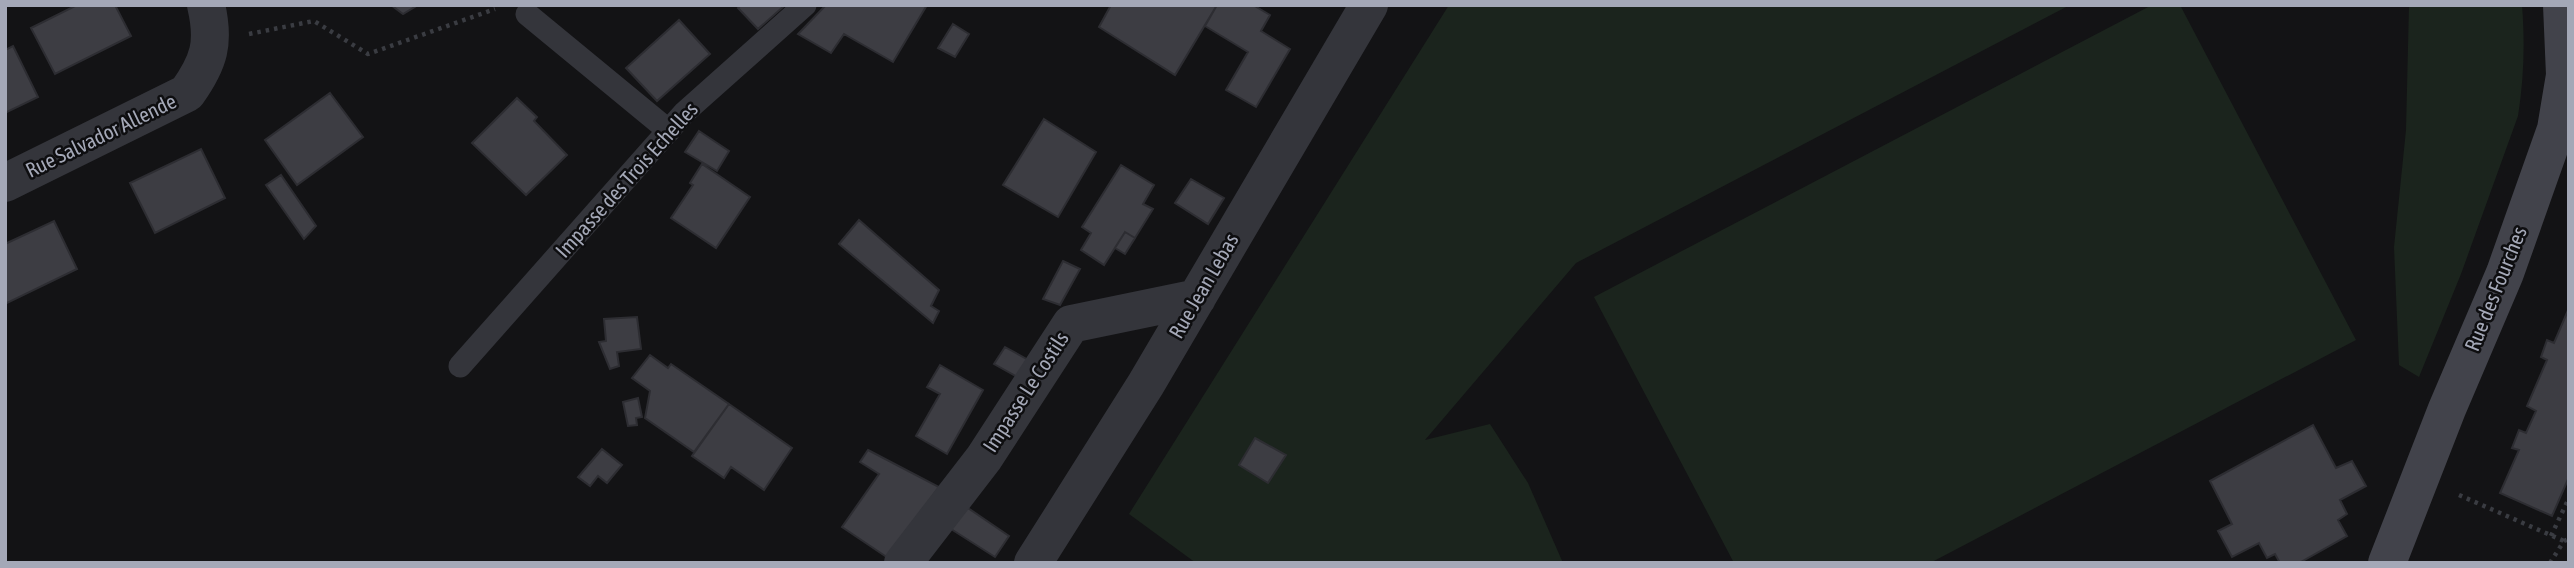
<svg xmlns="http://www.w3.org/2000/svg" width="2574" height="568" font-family="'Asap Condensed',sans-serif">
<style>
.green{fill:#1b241d}
.building{fill:#3d3d43;stroke:#2d2d32;stroke-width:2}
.lines{fill:none;stroke-linecap:round;stroke-linejoin:round}
.path{stroke:#3a3c42;stroke-width:4.5;stroke-dasharray:3.5 5;stroke-linecap:butt}
.lane{stroke:#34353b;stroke-width:23}
.street{stroke:#34353b;stroke-width:38}
.secondary{stroke:#42434b;stroke-width:38}
.labels{text-anchor:middle;stroke-width:5;stroke-linejoin:round;paint-order:stroke}
.street-label{font-size:21px;fill:#a4a8b7;stroke:#0e0e10}
</style>
<rect width="100%" height="100%" fill="#131315"/>
<path class="green" d="M1449 5H2070L1576 263 1425 440 1490 424 1528 483 1563 563H1196L1129 514Z
M2152 5H2180L2356 340 1930 563H1734L1594 297Z
M2409 5H2522C2525 42 2524 79 2518 116L2461 274 2419 377 2399 365 2394 247 2406 130Z"/>
<path class="building" d="M77 5H115L131 36 55 74 31 28Z
M391 5H418L403 14Z
M741 5H783L784 6 758 29 738 8Z
M826 5H927L893 62 844 34 831 53 798 34Z
M1111 5H1217L1175 75 1099 27Z
M1217 5H1253L1270 15 1261 31 1290 49 1256 107 1226 90 1248 52 1205 26Z
M679 20 710 54 657 101 626 68Z
M953 24 969 34 955 57 938 48Z
M13 46 38 97 5 113V50Z
M330 93 363 137 297 185 265 140Z
M517 98 537 117 534 121 567 155 526 195 472 143Z
M1044 119 1096 152 1058 217 1003 185Z
M699 131 729 151 717 171 685 152Z
M201 149 225 198 155 233 130 183Z
M702 164 750 197 716 248 671 218 693 185 690 183Z
M1121 165 1154 185 1143 204 1153 209 1135 238 1125 232 1104 265 1081 250 1091 233 1082 227Z
M281 175 316 226 304 239 266 185Z
M1191 179 1224 198 1208 224 1175 203Z
M859 220 939 290 931 306 939 311 933 323 839 244Z
M54 221 77 269 5 304V244Z
M1125 232 1135 238 1125 254 1115 248Z
M1063 261 1080 269 1060 305 1043 299Z
M2569 308V477L2552 516 2500 493 2519 450 2512 448 2519 430 2526 433 2536 411 2527 406 2547 360 2541 357 2547 340 2554 343Z
M637 317 641 349 617 352 619 366 610 369 599 342 606 341 604 319Z
M1005 347 1032 362 1021 379 994 364Z
M650 355 668 368 671 364 729 404 694 452 645 418 650 391 632 378Z
M940 365 983 390 947 454 916 436 940 394 927 387Z
M638 398 642 417 636 418 637 425 628 426 623 402Z
M729 404 792 448 764 490 731 467 724 478 692 456Z
M2313 425 2336 468 2352 461 2366 486 2340 500 2347 514 2338 520 2347 536 2299 563H2280L2275 554 2267 558 2259 543 2232 557 2218 531 2232 524 2210 481Z
M1255 438 1286 455 1268 483 1239 465Z
M602 449 622 465 607 483 598 476 590 486 578 477Z
M868 450 939 487 888 558 842 527 879 474 860 462Z
M965 506 1009 536 995 557 951 529Z"/>
<g class="lines">
<path class="path" d="M249 34 314 21 368 54 495 9
M2459 495 2564 541
M2551 536 2569 498
M2550 563 2564 541 2569 539"/>
<path class="lane" d="M527 14 669 131
M460 366 685 112 805 5"/>
<path class="street" d="M5 183 187 93C209 62 215 43 206 5
M903 563 984 458 1071 324 1197 298
M1033 563 1146 384 1369 5"/>
<path class="secondary" d="M2387 563 2447 409 2505 273 2556 129 2565 75 2562 5"/>
</g>
<g class="labels">
<g class="street-label">
<text transform="translate(101 136) rotate(-26)" y="7">Rue Salvador Allende</text>
<text transform="translate(627 180) rotate(-48)" y="7">Impasse des Trois Echelles</text>
<text transform="translate(1204 286) rotate(-60)" y="7">Rue Jean Lebas</text>
<text transform="translate(2496 289) rotate(-68)" y="7">Rue des Fourches</text>
<text transform="translate(1026 392) rotate(-57)" y="7">Impasse Le Costils</text>
</g>
</g>
<rect width="2574" height="568" fill="none" stroke="#a4a8b7" stroke-width="14"/>
</svg>
